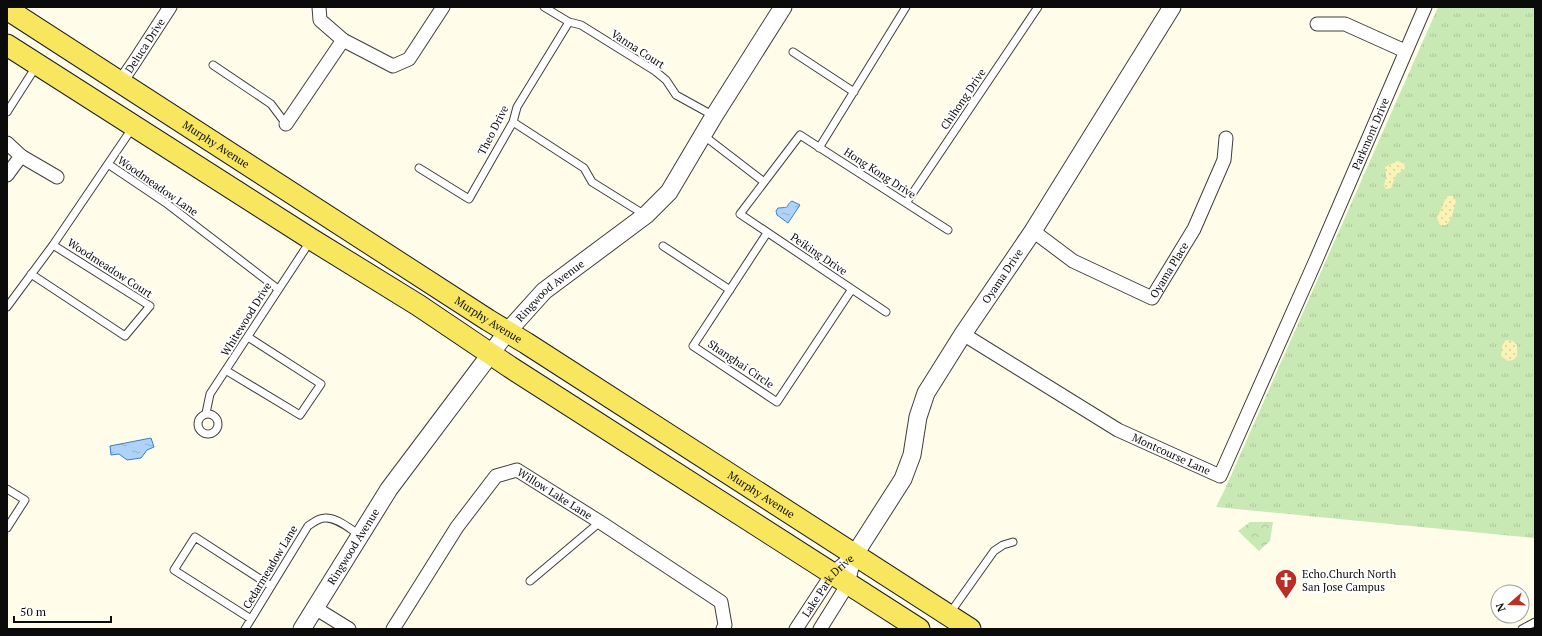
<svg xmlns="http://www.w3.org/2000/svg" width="1542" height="636" font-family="'PT Serif',serif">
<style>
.grass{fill:url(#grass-tufts)}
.sand{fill:url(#sand-dots)}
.park{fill:url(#park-crowns)}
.water{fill:url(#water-ripples);stroke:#357fcd}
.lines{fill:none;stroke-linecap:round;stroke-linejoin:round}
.service-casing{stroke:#3e3e3e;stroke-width:9}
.minor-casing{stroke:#3e3e3e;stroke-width:15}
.tertiary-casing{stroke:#3e3e3e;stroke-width:19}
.primary-casing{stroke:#1c1c1c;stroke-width:23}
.service{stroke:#fff;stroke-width:7}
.minor{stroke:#fff;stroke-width:13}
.tertiary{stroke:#fff;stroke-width:17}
.primary{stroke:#f9e65f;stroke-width:21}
.labels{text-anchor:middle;stroke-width:4;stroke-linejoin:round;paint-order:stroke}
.street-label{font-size:11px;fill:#0b0b0b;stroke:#fff}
.poi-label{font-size:11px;fill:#0b0b0b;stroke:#fff;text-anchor:start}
</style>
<defs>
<pattern id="grass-tufts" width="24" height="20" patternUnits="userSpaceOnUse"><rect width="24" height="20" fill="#c9e9b4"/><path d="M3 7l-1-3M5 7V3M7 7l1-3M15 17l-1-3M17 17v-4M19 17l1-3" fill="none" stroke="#abc699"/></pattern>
<pattern id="sand-dots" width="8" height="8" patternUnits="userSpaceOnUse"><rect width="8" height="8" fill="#fbf3b6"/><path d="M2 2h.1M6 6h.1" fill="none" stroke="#d6cf9b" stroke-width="1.8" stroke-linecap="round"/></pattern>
<pattern id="park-crowns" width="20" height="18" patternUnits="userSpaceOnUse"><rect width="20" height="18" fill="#c9e9b4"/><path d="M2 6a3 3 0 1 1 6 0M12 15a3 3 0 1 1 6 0" fill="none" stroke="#abc699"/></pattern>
<pattern id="water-ripples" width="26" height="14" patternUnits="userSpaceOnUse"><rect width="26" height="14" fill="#aed3f6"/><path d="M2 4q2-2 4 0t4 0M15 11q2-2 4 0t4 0" fill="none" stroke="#94b4d2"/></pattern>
</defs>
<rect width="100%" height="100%" fill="#fffde9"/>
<path class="grass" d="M1438 7H1535V538L1216 507 1225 489Z"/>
<path class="sand" d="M1397 161 1404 163 1405 169 1396 175 1391 188 1386 189 1384 186 1386 177 1385 167Z
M1448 196H1453L1456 201C1453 209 1453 220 1446 225H1440L1437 218 1446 198Z
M1506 340 1513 341 1517 345V356L1513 360 1508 361 1501 356 1502 346Z"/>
<path class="park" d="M1250 522H1273L1270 541 1259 551 1238 531Z"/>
<path class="water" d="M792 201 800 205 788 223 777 215 776 211 778 208C794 207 783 207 792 201Z
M151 438 154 447 147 450 141 458 127 460 119 454 111 455 110 446Z"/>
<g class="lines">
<g class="service-casing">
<path id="service" d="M544 7 569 22 581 25 655 71 666 80 676 95 714 116
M793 52 854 92
M213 65 271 104 286 124
M7 112 37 65
M513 122 584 168 592 182 645 215
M703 135 764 182
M819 148 906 7
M108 164 166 203 278 289
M419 168 469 199 513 122 517 107 569 22
M906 203 1038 7
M767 233 693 346 777 402 852 289
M663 246 730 290
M31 274 125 336 150 306 53 245
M7 307 53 245 133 127
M886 312 740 214 800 135 948 230
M227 371 300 415 321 384 248 337
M206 413 210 394 311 240
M198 424a10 10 0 1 1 20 0a10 10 0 1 1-20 0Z
M7 489 25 500 7 528
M530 581 600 522
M950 613 994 551 1003 545 1013 542
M251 619 174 570 195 537 271 586
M245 629 308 526C313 523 318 518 325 518 337 517 351 530 360 535
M1522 629 1535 622"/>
</g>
<g class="minor-casing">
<g id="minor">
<path d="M319 7 320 20 343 40 393 66 409 59 443 7"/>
<path d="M1317 24H1345L1405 51"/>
<path id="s1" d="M120 83 133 64 170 7"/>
<path d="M286 124 343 40"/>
<path d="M7 143 21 156 57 177"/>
<path d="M7 175 21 156"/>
<path id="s2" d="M1033 231 1073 261 1152 298 1194 229 1224 160 1226 138"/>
<path id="s3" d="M963 334 1118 430 1220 476 1316 260 1425 7"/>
<path d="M315 608 349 629"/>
<path id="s4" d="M393 629 457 527 496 476 517 470 600 522 721 602 725 625 723 629"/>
<path id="s5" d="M796 629 832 574 855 554"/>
<path d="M820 629 848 584 855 554"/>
</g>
</g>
<g class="tertiary-casing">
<g id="tertiary">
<path id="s6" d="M855 554 903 479 912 455 918 417 926 393 963 334 1033 231 1172 7"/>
<path id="s7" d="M302 629 389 489 507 332 544 291 646 215 669 192 714 116 783 7"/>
</g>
</g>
<g class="primary-casing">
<g id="primary">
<path id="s8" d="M7 9 488 320 526 343 970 629"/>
<path d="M7 45 311 239 418 305 510 367 919 629"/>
</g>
</g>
<use href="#service" class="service"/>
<use href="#minor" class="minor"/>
<use href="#tertiary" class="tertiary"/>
<use href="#primary" class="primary"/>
</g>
<defs>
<g id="church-pin" transform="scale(1.15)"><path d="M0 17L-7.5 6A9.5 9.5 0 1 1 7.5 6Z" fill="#bb2e23" stroke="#fff"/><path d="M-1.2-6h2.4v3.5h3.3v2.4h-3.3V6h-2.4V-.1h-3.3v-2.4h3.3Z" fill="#fff"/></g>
</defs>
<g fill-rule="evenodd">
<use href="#church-pin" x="1286" y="580"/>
</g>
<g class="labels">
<g class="street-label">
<text dy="4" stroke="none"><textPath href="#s1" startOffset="45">Deluca Drive</textPath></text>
<text transform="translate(638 49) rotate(33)" y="4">Vanna Court</text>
<text transform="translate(963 99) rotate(-56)" y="4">Chihong Drive</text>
<text transform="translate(493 130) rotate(-63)" y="4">Theo Drive</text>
<text dy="4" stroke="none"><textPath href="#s3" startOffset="668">Parkmont Drive</textPath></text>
<text dy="4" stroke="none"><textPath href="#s8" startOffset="249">Murphy Avenue</textPath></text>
<text transform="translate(880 173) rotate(33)" y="4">Hong Kong Drive</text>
<text transform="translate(158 186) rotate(35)" y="4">Woodmeadow Lane</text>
<text transform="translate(819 254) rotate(34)" y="4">Peiking Drive</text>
<text transform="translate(110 268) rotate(33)" y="4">Woodmeadow Court</text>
<text dy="4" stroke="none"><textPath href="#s2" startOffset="170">Oyama Place</textPath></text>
<text dy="4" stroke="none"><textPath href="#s6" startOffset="318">Oyama Drive</textPath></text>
<text dy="4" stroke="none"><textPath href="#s7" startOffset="421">Ringwood Avenue</textPath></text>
<text transform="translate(246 319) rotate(-58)" y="4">Whitewood Drive</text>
<text dy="4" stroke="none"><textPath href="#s8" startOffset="573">Murphy Avenue</textPath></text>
<text transform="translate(741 364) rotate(34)" y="4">Shanghai Circle</text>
<text dy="4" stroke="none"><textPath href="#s3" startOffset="241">Montcourse Lane</textPath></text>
<text dy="4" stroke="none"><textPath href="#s8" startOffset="897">Murphy Avenue</textPath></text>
<text dy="4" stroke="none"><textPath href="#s4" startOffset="251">Willow Lake Lane</textPath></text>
<text dy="4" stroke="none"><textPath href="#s7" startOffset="97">Ringwood Avenue</textPath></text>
<text transform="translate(270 567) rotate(-59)" y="4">Cedarmeadow Lane</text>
<text dy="4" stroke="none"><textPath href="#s5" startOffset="54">Lake Park Drive</textPath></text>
</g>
<g class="poi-label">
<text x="1302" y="578">Echo.Church North<tspan x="1302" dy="13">San Jose Campus</tspan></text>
</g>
</g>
<rect width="1542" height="636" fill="none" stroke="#0b0b0b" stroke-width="16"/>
<g transform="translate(1510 604) rotate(250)"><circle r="19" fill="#ffffff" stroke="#9d9d9d"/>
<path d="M0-3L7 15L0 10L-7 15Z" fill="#bb2e23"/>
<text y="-6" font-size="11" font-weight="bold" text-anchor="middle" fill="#0b0b0b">N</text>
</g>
<path d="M14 616v6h97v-6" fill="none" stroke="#0b0b0b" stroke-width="2"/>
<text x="20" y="616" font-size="12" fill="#0b0b0b" stroke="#ffffff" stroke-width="3" paint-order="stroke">50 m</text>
</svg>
